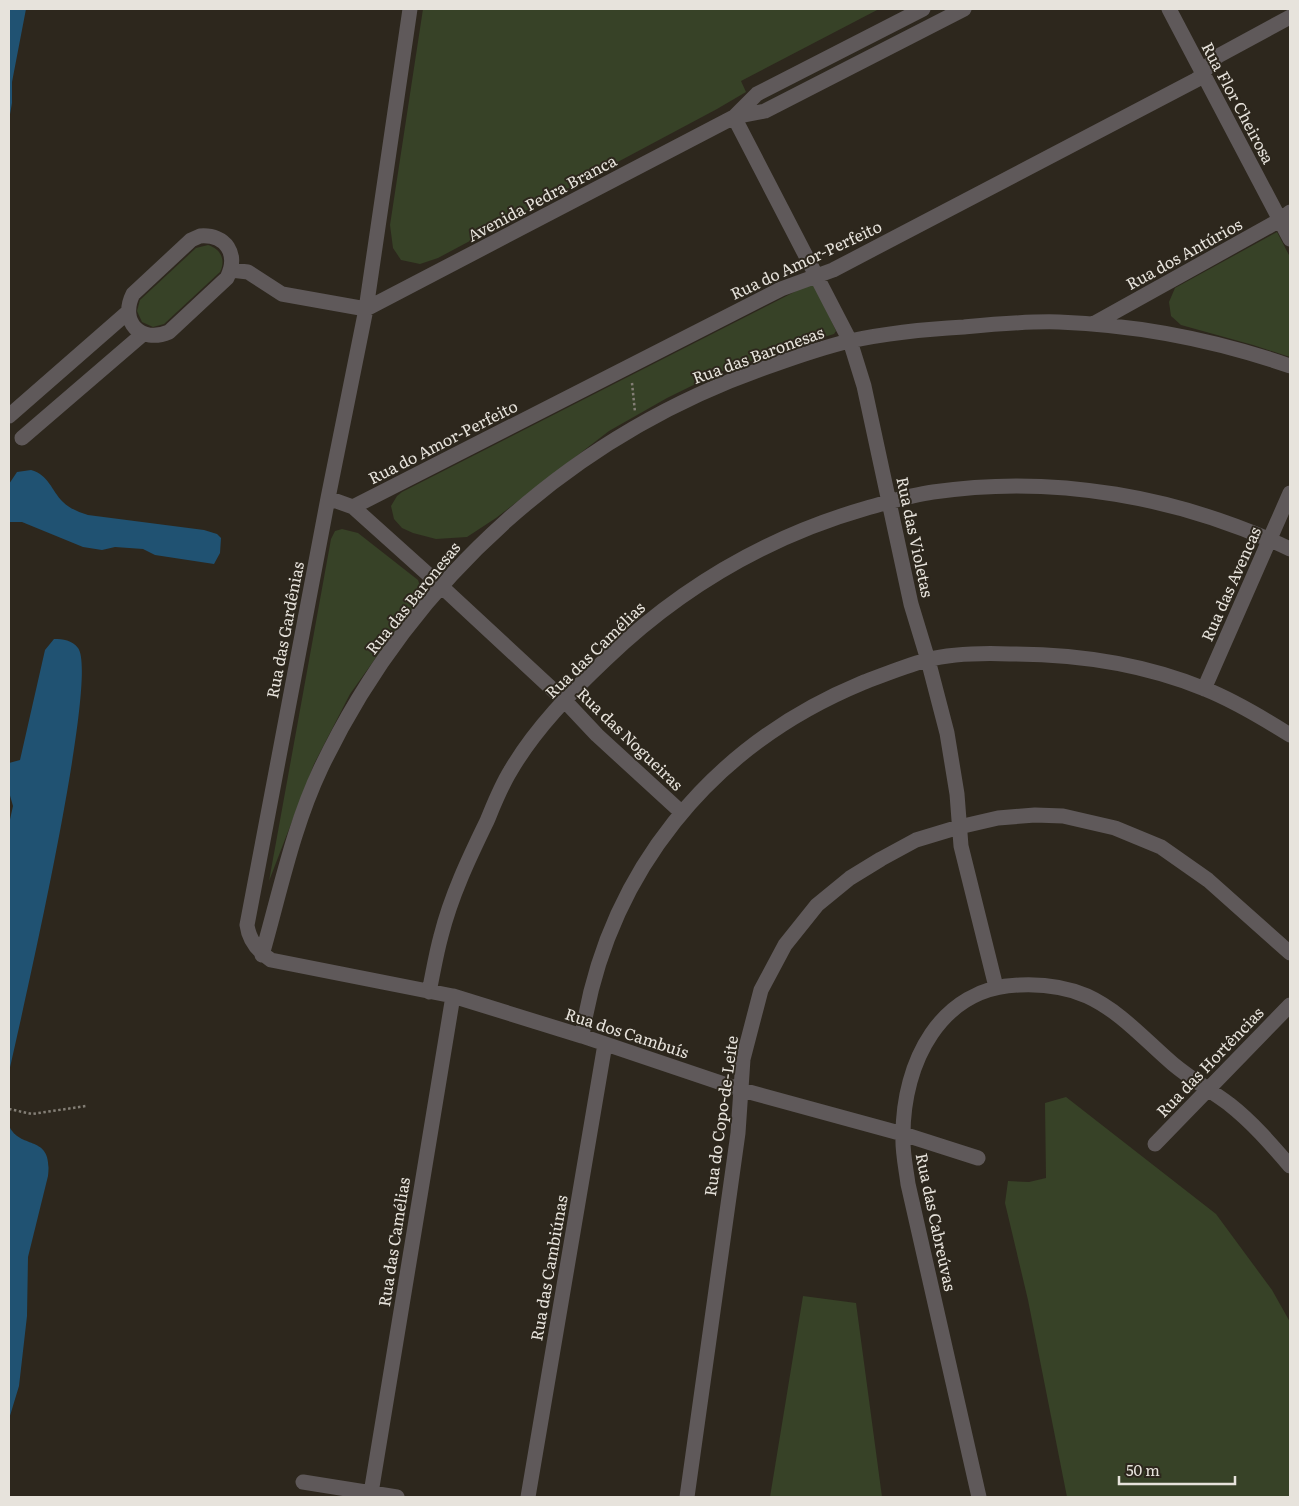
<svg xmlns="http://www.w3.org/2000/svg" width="1299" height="1506" font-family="Literata,serif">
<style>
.green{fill:#374227}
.water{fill:#205272}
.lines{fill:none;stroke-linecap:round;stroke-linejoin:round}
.path{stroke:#837e75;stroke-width:2.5;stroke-dasharray:2.5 2.5;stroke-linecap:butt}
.minor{stroke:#5f595a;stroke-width:15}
.labels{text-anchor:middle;stroke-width:4;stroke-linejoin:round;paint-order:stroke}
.street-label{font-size:16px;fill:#e7e3dc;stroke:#2d271d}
</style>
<rect width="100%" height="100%" fill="#2d271d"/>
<path class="green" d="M423 9H879L741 81 746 92 717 109 438 258 420 264 401 260 393 248 390 225Z
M1277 232 1290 257V357L1253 345 1181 325 1171 316 1169 302 1175 288Z
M208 245C221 249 226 260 220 272L164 324 153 327 142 322 137 311 140 300 196 248Z
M808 285H815L836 331 834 334 788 348 720 372 667 398 609 431 496 518 467 537 436 539 413 533 402 528 394 519 391 506 397 496 402 492Z
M342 529 358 533 418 580 423 595 392 635 350 694 314 764 269 881 331 539 335 531Z
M1066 1097 1216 1214 1272 1290 1290 1322V1497H1067L1028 1300 1005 1203 1008 1181 1029 1182 1046 1178 1045 1103Z
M803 1296 856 1303 882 1497H770Z"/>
<path class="water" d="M9 9H26L12 82V103L9 120Z
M31 470C49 475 51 490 63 502 70 509 79 512 88 515L204 530 217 534 221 538 220 553 214 564 155 555 143 549 115 547 102 550 83 547 22 522H9V484L17 472Z
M54 639C63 639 72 640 78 648 100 677 21 1018 9 1072V824L13 806 9 792V763L20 760 45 650Z
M9 1126C21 1151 53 1133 48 1176L28 1257 27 1316 19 1386 9 1419Z"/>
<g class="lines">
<path class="path" d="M632 383 635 412
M9 1109 32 1114 86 1106"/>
<path class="minor" d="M410 9 366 309 328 498 247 925C249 940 259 952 271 960L453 996 582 1036 742 1090 903 1134 978 1158
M1169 9 1290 239
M734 117 850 341 864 386 911 604 928 660 947 733 957 794 961 846 996 987
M734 117 757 94 923 9
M200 236C226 234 239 254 227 278L169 332C141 344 119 322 133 294L191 240Z
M231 270 248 272 282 294 366 309
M366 309 734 117 765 111 964 9
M1093 324 1280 220 1290 212
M9 416 128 312
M22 438 143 334
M328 498 353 507 441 586 565 701 597 735 681 812
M353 507 781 289 833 270 1196 80C1205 73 1209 63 1218 56L1290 17
M1204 689 1290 493
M262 955C280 892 293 827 321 768 411 579 575 432 773 365 798 356 824 347 850 341 887 333 926 329 964 327 996 324 1027 321 1059 322 1139 325 1215 340 1290 366
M429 992C433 973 436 954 441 936 451 896 469 858 487 821 494 804 501 786 511 770 535 729 571 692 606 659 680 588 769 536 867 508 889 502 911 495 933 492 1055 474 1180 497 1290 549
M582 1036C607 873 710 746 862 683 883 675 905 666 927 660 954 653 983 653 1010 654 1076 654 1144 664 1205 689 1235 701 1263 718 1290 735
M1155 1144 1290 1005
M303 1482 397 1497
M371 1493 453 996
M528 1497 605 1044
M687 1497 738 1133 743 1059 761 990 785 945 817 905 850 878 881 859 916 840 959 827 998 818 1035 815 1063 816 1115 828 1161 847 1208 880 1290 953
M979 1497 908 1184C906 1168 902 1151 903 1135 903 1063 940 987 1020 985 1043 984 1066 987 1087 996 1120 1011 1146 1041 1173 1064 1191 1079 1210 1090 1229 1104 1252 1122 1271 1144 1290 1166"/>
</g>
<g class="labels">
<g class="street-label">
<text transform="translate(1238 103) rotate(62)" y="6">Rua Flor Cheirosa</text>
<text transform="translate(542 198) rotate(-28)" y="6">Avenida Pedra Branca</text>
<text transform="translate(1184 254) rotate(-29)" y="6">Rua dos Antúrios</text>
<text transform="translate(806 260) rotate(-25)" y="6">Rua do Amor-Perfeito</text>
<text transform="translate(758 355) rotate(-20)" y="6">Rua das Baronesas</text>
<text transform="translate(443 442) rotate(-27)" y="6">Rua do Amor-Perfeito</text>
<text transform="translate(915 537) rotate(78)" y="6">Rua das Violetas</text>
<text transform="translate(1231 584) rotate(-66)" y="6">Rua das Avencas</text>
<text transform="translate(413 598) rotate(-51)" y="6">Rua das Baronesas</text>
<text transform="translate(285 630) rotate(-79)" y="6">Rua das Gardênias</text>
<text transform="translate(595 650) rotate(-44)" y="6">Rua das Camélias</text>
<text transform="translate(630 739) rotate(44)" y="6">Rua das Nogueiras</text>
<text transform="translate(627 1033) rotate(18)" y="6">Rua dos Cambuís</text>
<text transform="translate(1210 1062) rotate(-46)" y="6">Rua das Hortências</text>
<text transform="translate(721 1116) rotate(-82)" y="6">Rua do Copo-de-Leite</text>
<text transform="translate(936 1222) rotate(78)" y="6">Rua das Cabreúvas</text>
<text transform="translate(394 1242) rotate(-81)" y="6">Rua das Camélias</text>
<text transform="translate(549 1268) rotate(-80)" y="6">Rua das Cambiúnas</text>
</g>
</g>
<rect width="1299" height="1506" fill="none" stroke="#e7e3dc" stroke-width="20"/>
<path d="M1119 1476v8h116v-8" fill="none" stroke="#e7e3dc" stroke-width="2.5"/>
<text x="1126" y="1476" font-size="15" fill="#e7e3dc" stroke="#2d271d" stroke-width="4" paint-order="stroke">50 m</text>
</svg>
